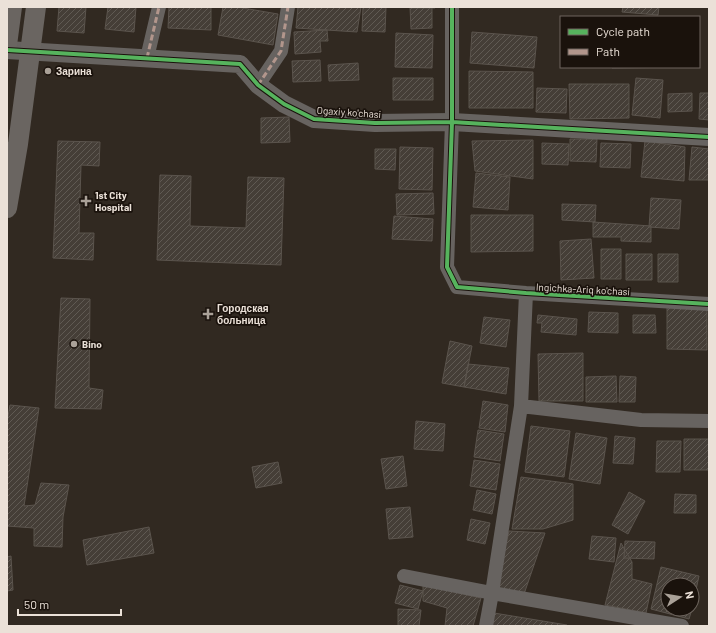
<svg xmlns="http://www.w3.org/2000/svg" width="716" height="633" font-family="Barlow,sans-serif">
<style>
.building{fill:url(#building-hatch);stroke:#5b544d}
.lines{fill:none;stroke-linecap:round;stroke-linejoin:round}
.minor{stroke:#676360;stroke-width:14}
.tertiary{stroke:#676360;stroke-width:18}
.secondary{stroke:#6a6561;stroke-width:20}
.quiet{stroke:#b2968c;stroke-width:3;stroke-dasharray:6 3;stroke-linecap:butt}
.cycleway-casing{stroke:#1a120c;stroke-width:6}
.cycleway{stroke:#56b35d;stroke-width:4}
.poi-dot{fill:#aaa198;stroke:#1a120c;stroke-width:1.5}
.labels{text-anchor:middle;stroke-width:3.5;stroke-linejoin:round;paint-order:stroke}
.poi-label{font-size:10px;font-weight:bold;fill:#ebe1d8;stroke:#1a120c;text-anchor:start}
.street-label{font-size:10px;fill:#ebe1d8;stroke:#1a120c}
</style>
<defs>
<pattern id="building-hatch" width="6" height="6" patternUnits="userSpaceOnUse"><rect width="6" height="6" fill="#453e37"/><path d="M-1 1l2-2M0 6l6-6M5 7l2-2" fill="none" stroke="#605a53"/></pattern>
</defs>
<rect width="100%" height="100%" fill="#312921"/>
<path class="building" d="M59 7H86L84 33 57 31Z
M108 7H136L134 32 105 29Z
M169 7H211V30L168 28Z
M223 7H237L278 14 273 45 218 35Z
M298 7H361L357 32 296 28Z
M363 7H386L385 32 362 31Z
M410 7H432V28L411 29Z
M411 7H435V8H411Z
M623 7H659L658 15 622 12Z
M327 30 328 41H320L321 52 295 54 294 32Z
M472 32 537 37 534 68 470 63Z
M396 33 433 35 432 68 395 67Z
M320 60 321 81 293 82 292 61Z
M358 63 359 80 329 81 328 65Z
M612 67H689L612 68Z
M469 71 533 72V108H469Z
M393 78H433V100H393Z
M636 78 663 80 660 118 632 115Z
M569 84H629V118L570 119Z
M537 88 567 89 566 113 536 112Z
M692 93V111L668 112V94Z
M700 93H709V120L699 119Z
M289 117 290 142 261 143V118Z
M570 139H597L596 162 570 161Z
M533 140V179L475 171 472 141Z
M58 141 100 142 99 166 81 165 79 233H94L93 260 53 258Z
M645 141 685 147 684 181 641 177Z
M542 143 569 144 568 165 542 164Z
M601 143 631 144 630 168 600 167Z
M400 147 433 148 432 190 399 189Z
M692 147 709 149V180H689Z
M375 149H396L395 170 375 169Z
M476 173 510 177 508 210 473 207Z
M160 175 191 176 190 226 246 228 248 177 284 178 281 265 157 260Z
M433 193 434 214 397 215 396 194Z
M651 198 681 200 679 229 649 227Z
M562 204 596 205 595 222 562 220Z
M471 215H533V251L471 252Z
M394 216 433 219 432 241 392 239Z
M593 222 651 226V242L621 241V237H593Z
M591 239 594 278 561 280 560 241Z
M601 249H621V279H601Z
M626 254H652V280H626Z
M658 254H678V282H658Z
M61 298 90 299 89 388 103 390 101 409 55 408Z
M667 301H707V350L667 349Z
M589 312 618 313V333L588 332Z
M538 315 577 319 576 335 541 332 542 323H537Z
M633 315H655L656 333H633Z
M484 317 510 320 506 347 480 343Z
M450 341 472 346 464 387 442 383Z
M583 353V401H539L538 354Z
M468 364 509 368 506 394 464 387Z
M616 376 617 402H586V377Z
M620 376 636 377 635 402H619Z
M483 401 508 405 505 432 479 428Z
M10 405 39 408 24 506 35 505 41 483 69 485 63 517 62 547 34 546V528L7 526V422Z
M416 421 445 424 443 451 414 449Z
M531 426 570 431 564 477 525 472Z
M478 430 504 434 500 461 474 457Z
M576 433 607 438 600 484 569 479Z
M615 436 635 438 633 464 613 463Z
M684 439H709V470H684Z
M657 441H681L680 472H656Z
M403 456 407 486 386 489 381 459Z
M474 460 500 464 496 490 470 486Z
M278 462 282 483 256 488 252 467Z
M521 477 573 484V520L543 529H512Z
M477 490 496 494 492 514 473 510Z
M629 492 645 501 628 534 612 525Z
M675 494 696 495V513H674Z
M410 507 413 537 389 539 386 509Z
M471 519 490 523 485 544 467 540Z
M149 527 154 553 87 565 83 540Z
M509 531 545 533 523 597 496 590Z
M592 536 616 538 614 562 589 559Z
M625 541 655 542 654 559 624 558Z
M621 543 632 562V579L652 584 646 613 605 605Z
M11 556 13 590 7 591V557Z
M661 567 699 576 692 608V585H668V609H692L689 619 651 609Z
M400 585 423 591 418 609 395 603Z
M423 585 481 598 473 626H445L447 608 423 601Z
M398 609 421 610 419 626H398Z
M494 613 567 625V626H490Z"/>
<g class="lines">
<path class="minor" d="M452 7V122L447 267 457 287 526 293 709 304
M147 58 159 7
M258 85 281 51 288 7
M526 293 521 406 492 593 682 626
M521 406 641 420 709 421
M404 576 492 593 486 626"/>
<path class="tertiary" d="M7 50 240 64 258 85 284 104 314 119 375 123 452 122 709 137"/>
<path class="secondary" d="M7 45 12 7
M7 208 18 144 36 7"/>
<path class="quiet" d="M147 58 159 7
M258 85 281 51 288 7"/>
<g class="cycleway-casing">
<path id="cycleway" d="M452 7V122L447 267 457 287 526 293 709 304
M7 50 240 64 258 85 284 104 314 119 375 123 452 122 709 137"/>
</g>
<use href="#cycleway" class="cycleway"/>
</g>
<g class="poi-dot">
<circle cx="48" cy="71" r="4"/>
<path d="M84 195h4v4h4v4h-4v4h-4v-4h-4v-4h4z"/>
<path d="M206 308h4v4h4v4h-4v4h-4v-4h-4v-4h4z"/>
<circle cx="74" cy="344" r="4"/>
</g>
<g class="labels">
<g class="poi-label">
<text x="56" y="75">Зарина</text>
<text x="95" y="199">1st City<tspan x="95" dy="12">Hospital</tspan></text>
<text x="217" y="312">Городская<tspan x="217" dy="12">больница</tspan></text>
<text x="82" y="348">Bino</text>
</g>
<g class="street-label">
<text transform="translate(349 112) rotate(4)" y="4">Ogaxiy ko'chasi</text>
<text transform="translate(583 289) rotate(3)" y="4">Ingichka-Ariq ko'chasi</text>
</g>
</g>
<rect width="716" height="633" fill="none" stroke="#ebe1d8" stroke-width="16"/>
<rect x="560" y="16" width="140" height="52" fill="#1a120c" stroke="#6e655e"/>
<rect x="568" y="29" width="20" height="6" fill="#56b35d" stroke="#6e655e"/>
<text x="596" y="36" font-size="12" fill="#ebe1d8">Cycle path</text>
<rect x="568" y="49" width="20" height="6" fill="#b2968c" stroke="#6e655e"/>
<text x="596" y="56" font-size="12" fill="#ebe1d8">Path</text>
<g transform="translate(680 597) rotate(78)"><circle r="19" fill="#1a120c" stroke="#6e655e"/>
<path d="M0-3L7 15L0 10L-7 15Z" fill="#aaa198"/>
<text y="-6" font-size="11" font-weight="bold" text-anchor="middle" fill="#ebe1d8">N</text>
</g>
<path d="M18 609v6h103v-6" fill="none" stroke="#ebe1d8" stroke-width="2"/>
<text x="24" y="609" font-size="12" fill="#ebe1d8" stroke="#1a120c" stroke-width="3" paint-order="stroke">50 m</text>
</svg>
